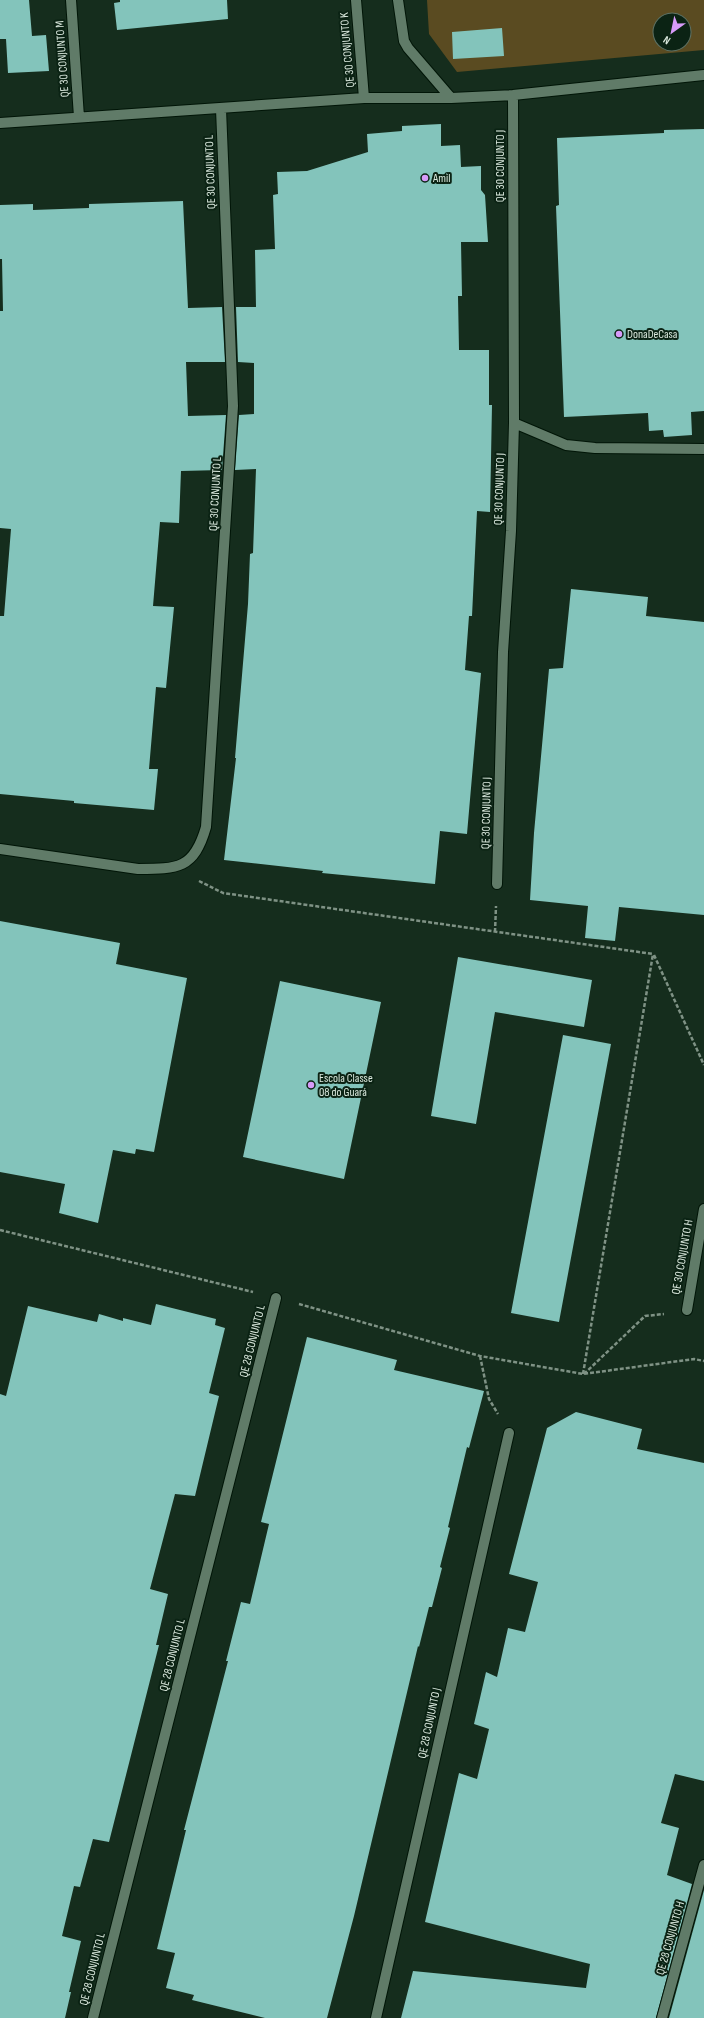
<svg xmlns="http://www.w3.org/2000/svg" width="704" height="2018" font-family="'Sofia Sans Condensed',sans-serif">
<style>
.green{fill:#5a4b21;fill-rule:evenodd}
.building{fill:#83c4bb}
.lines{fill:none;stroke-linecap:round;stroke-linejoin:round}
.minor-casing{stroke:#001507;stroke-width:12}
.path{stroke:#7f9285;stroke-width:2.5;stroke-dasharray:4 2;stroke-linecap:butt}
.minor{stroke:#607b68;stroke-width:10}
.poi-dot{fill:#d79bf9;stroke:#0b2314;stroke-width:1.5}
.labels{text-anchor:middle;stroke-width:4;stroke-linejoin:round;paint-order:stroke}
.street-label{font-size:12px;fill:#dbe9de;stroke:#0b2314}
.poi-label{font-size:12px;fill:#dbe9de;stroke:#0b2314;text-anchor:start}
</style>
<rect width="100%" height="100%" fill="#152d1d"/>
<path class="green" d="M427 0H704V50L457 72 429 34ZM660 20H684V44H660Z"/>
<path class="building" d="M0 0H29L32 36 46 35 49 71 8 73 6 39H0Z
M120 0H227L228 19 117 30 114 3 120 2Z
M502 28 504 56 453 59 452 32Z
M441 124V146L460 145 461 167 481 166V190L485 195 488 242H461L462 296H458L459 350H489V405H492L490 512 477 511 472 616H469L465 670 481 673 467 834 440 831 435 884 322 873 323 871 224 860 236 758H235L248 604 250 554 253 553 256 469 235 470 239 415 254 414V363L238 362 236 307H256L255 250 275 249 273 195 278 194 277 172 307 171 368 152 367 134 402 131V126Z
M704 129V411L691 412 692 435 664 437 663 430 649 431 648 413 564 417 556 206 559 205 557 138 664 133V130Z
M183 201 188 308 222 307 225 362H186L188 416 226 415 222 470 181 471 179 523 160 522 153 606 174 607 166 688 156 687 149 769H158L154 810 74 803V801L0 794V616H4L11 529 0 528V311H3L2 259H0V205L33 204V210L89 208V204Z
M571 589 648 597 646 616 704 622V915L619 907 615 941 585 938 588 906 530 900 534 833 549 669 563 668Z
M0 921 120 943 116 964 187 978 154 1152 136 1149 135 1154 113 1150 98 1223 59 1213 65 1184 0 1172Z
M458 957 592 980 584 1027 495 1012 476 1124 431 1116Z
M280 981 381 1002 344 1179 243 1157Z
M563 1035 611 1044 559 1322 511 1313Z
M156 1304 216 1319 215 1325 225 1328 209 1393 219 1396 195 1496 175 1494 150 1589 168 1594 156 1645H159L109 1842 93 1839 80 1887 74 1886 62 1936 81 1941 69 1992H71L65 2018H0V1394L6 1396 28 1306 97 1322 99 1314 123 1321V1318L151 1325Z
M307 1337 397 1360 394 1370 484 1391 469 1448 467 1447 448 1527 450 1528 440 1567 442 1568 432 1607H429L419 1647 418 1646 354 1916 327 2018H265L192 2000 194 1995 166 1988 175 1953 157 1949 186 1830H184L228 1661H226L241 1602 250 1604 269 1524 261 1522Z
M576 1412 642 1429 637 1449 704 1463V1781L675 1774 661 1823 679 1828 667 1875 692 1884 656 2018H401L413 1971 586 1988 590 1964 425 1922 459 1773 477 1779 489 1729 474 1724 486 1672 497 1677 508 1628 525 1632 538 1582 509 1574 547 1428Z
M704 1890V2018H669Z"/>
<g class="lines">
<g class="minor-casing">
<path id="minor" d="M71 0 79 117
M356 0 364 98
M398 0 404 41 408 48 451 98
M0 123 364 98H451L513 95 704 75
M514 423 566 445 595 448 704 449
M0 849 138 869C178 869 194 869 206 827L233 406 221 109
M497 884 503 652 511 531 514 423 513 95
M687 1310 704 1209
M93 2018 276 1298
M376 2018C422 1824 463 1628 509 1433
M662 2018 704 1865"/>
</g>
<path class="path" d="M199 881 223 893 653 954
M495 932 496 906
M654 955 704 1065
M0 1230 253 1292
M299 1304 480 1356 583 1374 694 1359 704 1361
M480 1356 489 1399 498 1414
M583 1374 653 954
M584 1374 645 1316 664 1314"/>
<use href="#minor" class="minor"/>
</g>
<g class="poi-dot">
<circle cx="425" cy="178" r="4"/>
<circle cx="619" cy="334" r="4"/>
<circle cx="311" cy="1085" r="4"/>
</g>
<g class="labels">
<g class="street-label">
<text transform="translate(347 50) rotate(-95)" y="4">QE 30 CONJUNTO K</text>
<text transform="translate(62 59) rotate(-94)" y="4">QE 30 CONJUNTO M</text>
<text transform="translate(500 166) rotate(-90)" y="4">QE 30 CONJUNTO J</text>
<text transform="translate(210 172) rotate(-92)" y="4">QE 30 CONJUNTO L</text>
<text transform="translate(499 489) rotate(-88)" y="4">QE 30 CONJUNTO J</text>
<text transform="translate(215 494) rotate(-87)" y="4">QE 30 CONJUNTO L</text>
<text transform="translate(486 813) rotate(-89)" y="4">QE 30 CONJUNTO J</text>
<text transform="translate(682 1257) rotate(-80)" y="4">QE 30 CONJUNTO H</text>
<text transform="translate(252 1341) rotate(-76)" y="4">QE 28 CONJUNTO L</text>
<text transform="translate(172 1655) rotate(-76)" y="4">QE 28 CONJUNTO L</text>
<text transform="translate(429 1723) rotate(-78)" y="4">QE 28 CONJUNTO J</text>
<text transform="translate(670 1938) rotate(-74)" y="4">QE 28 CONJUNTO H</text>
<text transform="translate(92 1969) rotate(-76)" y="4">QE 28 CONJUNTO L</text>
</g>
<g class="poi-label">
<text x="433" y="182">Amil</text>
<text x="627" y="338">DonaDeCasa</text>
<text x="319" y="1082">Escola Classe<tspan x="319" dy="14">08 do Guará</tspan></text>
</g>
</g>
<g transform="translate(672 32) rotate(213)"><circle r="19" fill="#0b2314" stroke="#5e7265"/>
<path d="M0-3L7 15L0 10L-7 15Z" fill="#d79bf9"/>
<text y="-6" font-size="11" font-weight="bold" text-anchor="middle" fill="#dbe9de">N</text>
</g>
</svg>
